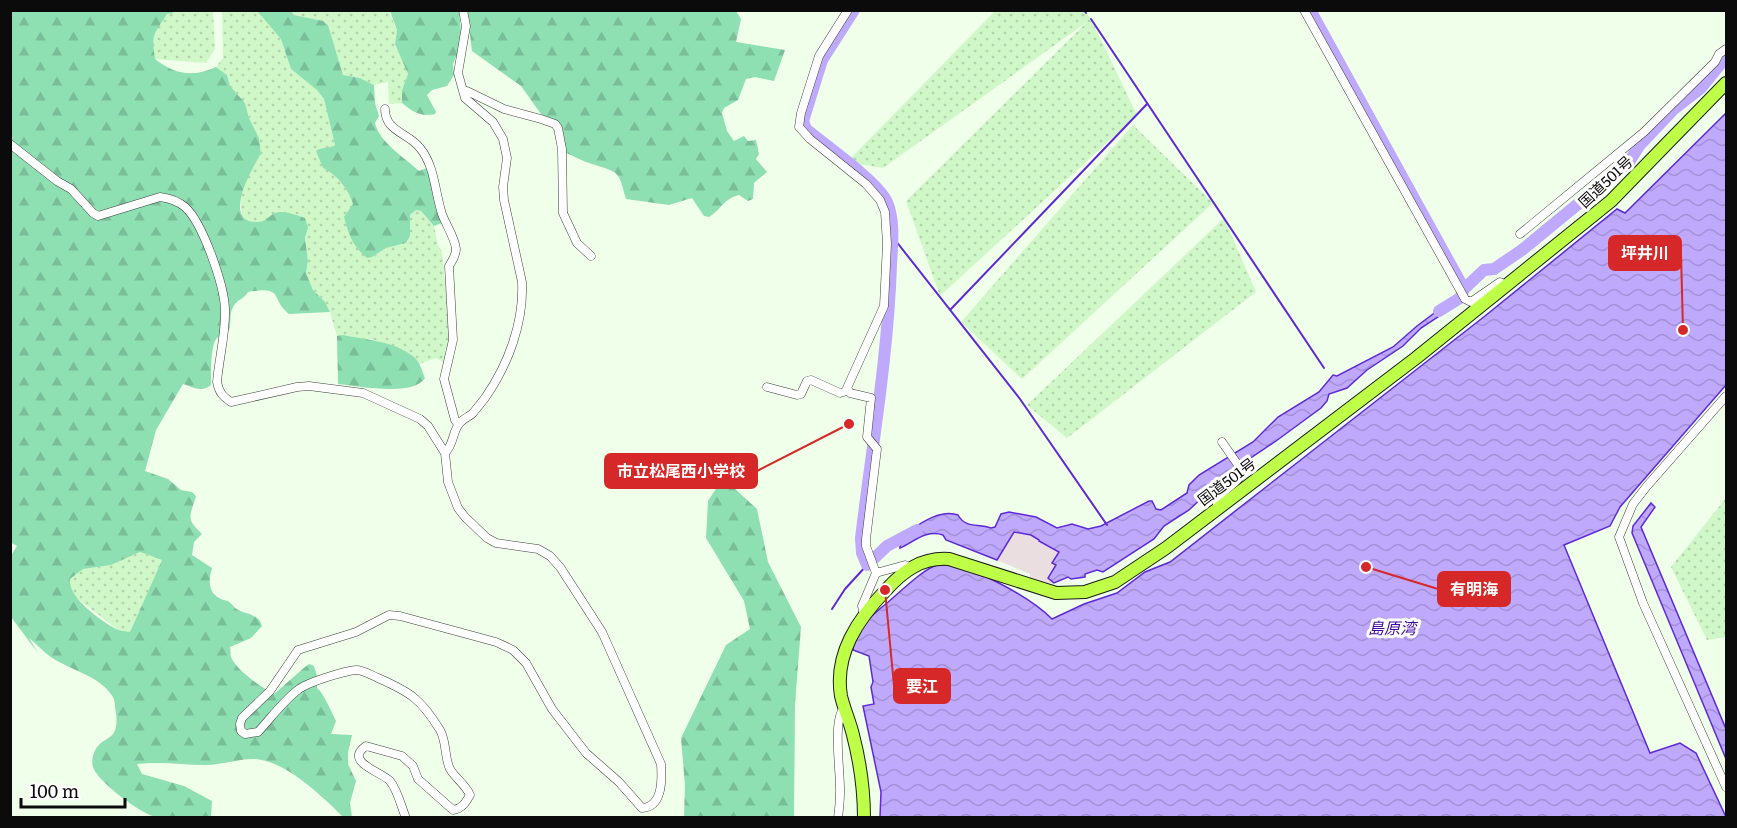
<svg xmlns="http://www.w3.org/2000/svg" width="1737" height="828" font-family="Literata,'Noto Sans JP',serif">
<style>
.industrial{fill:#ebdee1}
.farmland{fill:url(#farmland-dots)}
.forest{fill:url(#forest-firs);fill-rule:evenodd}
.water{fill:url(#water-waves);stroke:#5d29d9;stroke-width:1.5}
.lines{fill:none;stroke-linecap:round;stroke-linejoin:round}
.stream{stroke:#5d29d9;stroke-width:2}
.river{stroke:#bfa9fc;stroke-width:12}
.minor-casing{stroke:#3e3e3e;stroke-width:9}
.highway-casing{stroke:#1c1c1c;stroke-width:14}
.minor{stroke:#fff;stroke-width:8}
.highway{stroke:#beff47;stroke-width:12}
.labels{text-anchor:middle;stroke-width:6;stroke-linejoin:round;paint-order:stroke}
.street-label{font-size:15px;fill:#0b0b0b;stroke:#fff}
.water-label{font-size:16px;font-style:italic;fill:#3f0ba7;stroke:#fff}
.leader{fill:none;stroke:#d62828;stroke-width:2}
.callout-dot{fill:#d62828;stroke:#fff;stroke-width:2}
.callout{fill:#d62828;stroke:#d62828;stroke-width:2}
.callout-label{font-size:16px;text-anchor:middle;font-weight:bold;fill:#fff}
</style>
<defs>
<pattern id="farmland-dots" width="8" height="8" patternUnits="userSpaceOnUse" patternTransform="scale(1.5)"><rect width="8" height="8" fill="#d0f7c7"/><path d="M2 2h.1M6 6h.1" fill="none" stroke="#b1d2aa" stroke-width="1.8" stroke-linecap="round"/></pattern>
<pattern id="forest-firs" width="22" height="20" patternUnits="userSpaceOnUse" patternTransform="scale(1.5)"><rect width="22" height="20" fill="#8edfb2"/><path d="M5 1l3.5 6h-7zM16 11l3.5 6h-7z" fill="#79be98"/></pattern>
<pattern id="water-waves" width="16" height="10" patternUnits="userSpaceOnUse" patternTransform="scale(1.5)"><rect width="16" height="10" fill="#bfa9fc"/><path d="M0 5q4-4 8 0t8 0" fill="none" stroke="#a390d7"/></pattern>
</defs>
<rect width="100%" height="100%" fill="#f0ffe9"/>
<path class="industrial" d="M1014 532 1031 535 1039 540V542L1059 552 1056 565 1048 578 1054 583 1053 584 1030 577V574L997 560Z"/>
<path class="farmland" d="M172 11H213L215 49 206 63 154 59 152 37 157 27 161 24 167 14 172 13Z
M222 11H257L281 39 291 69 317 90 324 99 335 145 331 148H321L328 170 343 185 352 199 372 257 386 248 406 243 410 236V215L416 210 421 211 434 226 438 245 442 252 451 340 445 350 448 360 443 362 436 358 419 364 415 358 375 340 337 336 330 312 325 302 313 290 306 273 308 261 305 238 308 228 273 214 265 221 255 223 245 219 242 215 240 198 250 171 261 154 259 138 249 118 245 103 230 86 227 75 216 67 223 58Z
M291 11H389L397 30 395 44 408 74 402 90V103L389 104 388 82 374 85 360 78 343 75 328 25 323 21 294 15Z
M995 11H1084L1091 19 1137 115 940 296 906 201 1087 22 883 168 847 162Z
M1133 125 1213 203 1022 379 961 322Z
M1224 218 1256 292 1067 438 1027 405Z
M1726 498V637L1707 640 1671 567Z
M140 552 162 560 130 632 118 630 73 595 69 585 70 579 83 569 111 565Z"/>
<path class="forest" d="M11 11H172L173 13 167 14C154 36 151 31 155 59 174 74 192 78 216 67L227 75 230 86 245 103 249 118 259 138 261 154C252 168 221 222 257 222 265 222 267 218 273 214 283 209 294 215 305 218L308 228 305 238 308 261 306 273 313 290 325 302 330 312 289 314C270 299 285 285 248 292 245 298 239 299 235 304 229 312 231 318 230 327 228 335 221 334 217 338 210 345 211 375 211 385 202 393 193 387 183 384L156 430 145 471 168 479 181 490 192 492 196 496C190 517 185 518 202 534L194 542 192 555 212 568C209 578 207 591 219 598 222 600 225 600 228 601 231 603 233 606 235 608 245 615 259 613 262 626L251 638 230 647C231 650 230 654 231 657 236 670 262 688 274 694L305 667 309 664 314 666 317 676V688C323 692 332 713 336 721L331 734 352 735 348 752V764L356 781 350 803 352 817H343C322 796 287 762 256 759 239 758 223 765 206 765 182 765 160 761 137 764L142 774 184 786 212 801 211 817C195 817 172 821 156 817 142 815 97 781 93 767 92 764 92 757 94 753 101 734 120 744 116 713 115 709 115 703 114 699 103 677 73 671 54 659 45 654 38 645 29 638L38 653 11 617 10 557 17 546 10 542ZM140 552 162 560 130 632C126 631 120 631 116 629 101 621 67 597 70 579L83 569 111 565Z
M257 11H291L294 15 323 21 328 25 343 75 360 78 374 85 375 103 379 116 375 123C379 142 405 158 419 171L427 168 437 210 442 223 434 226 421 211 416 210 410 215V236L406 243 386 248 372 257 367 258C353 247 348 233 344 217L353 204C349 190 336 174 323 168L316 151C323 146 329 149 335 145L324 99 317 90 291 69 281 39Z
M390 11H459L462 42 453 64 454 75 447 86 432 90 427 95 436 112 435 114C421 117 413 112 402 103V90L408 74 395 44 397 30Z
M467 11H736L741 19 736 42 785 50 774 81 755 77 746 79 738 100 724 108 722 113 727 131 734 141 744 136 748 141 756 140 759 154 756 159 767 172 754 183 753 199 748 201 739 195C723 199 722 209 709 217L704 216 692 198 669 205 626 199C618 170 620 173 592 164 582 161 574 156 564 152L555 121 541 114 521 86 472 51Z
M343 335C366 340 395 341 414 357 420 362 422 371 425 378 413 397 358 386 338 384L337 336Z
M723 478 757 509 768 562 801 627 795 704 794 817H684L685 785 681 738 726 645 750 629 744 601 706 538 708 501Z"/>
<path class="water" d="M1726 113V385L1620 507 1610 526 1564 545 1650 753 1680 743 1696 753 1726 817H880L881 792 863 706 874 704 871 687 873 682 869 656 853 650C853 631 873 614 887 603 898 594 925 567 938 565 969 562 1031 598 1052 619L1084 604 1117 593 1145 572 1170 562 1485 316 1617 209 1625 213Z
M1449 302 1451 304 1441 315 1421 328 1403 346 1367 370 1347 388 1329 394 1327 401 1321 408 1276 441 1215 482 1209 491 1189 510 1164 526 1154 539 1103 572 1097 570 1085 574V577L1071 579 1068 577 1054 583 1048 578 1056 565 1052 563 1059 552 1039 541V540L1031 535 1014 532 997 560 946 540 943 535C926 529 914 542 900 548V546L903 540 901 536C917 526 939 508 958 515 966 529 978 523 991 528L995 527 1001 514 1009 512 1036 517 1057 528 1072 524 1088 529 1101 526 1149 501H1152L1156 509 1161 510 1187 493 1189 485 1199 475 1253 442 1278 417 1319 392 1333 375 1337 376 1393 347 1417 326Z
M1651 503 1655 507 1641 527 1726 729V759L1632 533 1633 526Z"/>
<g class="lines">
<path class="stream" d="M1084 10 1086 13
M1091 19 1324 368
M892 236 1020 399 1107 525
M951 309 1147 104
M832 609 845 589 867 565"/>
<path class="river" d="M854 10 822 60 803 121 806 129C825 145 877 181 887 202 895 221 892 245 891 265 888 356 872 447 861 538L862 553 867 565 887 546 917 530
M1310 10 1464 289
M1439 311 1460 298 1464 289 1484 270 1494 269 1522 250 1629 162 1639 146 1674 109 1701 88 1726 57"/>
<g class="minor-casing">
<path id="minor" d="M848 10 819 56 801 113 799 127 810 139 866 184 880 200 885 212 887 244 884 306 847 388 850 393 871 398 867 437 877 449 866 539V546L876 573 862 606 864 615
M1304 10 1465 299 1471 302 1500 282 1507 286
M465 93 467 91 504 109 541 119 555 124 558 128 562 149 563 213 577 243 591 256
M385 109C385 132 408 132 420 148 435 166 435 193 442 214 446 225 455 238 456 249 456 256 452 261 449 266L453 340 444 379 455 420 458 424
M10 144 57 181 71 189 93 213 98 216 160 197C168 198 178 201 185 207 203 223 224 285 225 309 226 333 219 358 217 382 219 392 222 396 231 402L297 387 309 386 363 393 420 419 428 426 445 453 448 482 458 508 465 517 487 538 496 543 538 549 550 556 560 567 602 632 661 764C662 779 663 807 642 808L619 782 586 753 552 709 526 663 513 650 496 642 400 616 389 615 356 632 298 650 270 691 242 718 240 724 241 731 245 734 258 732C271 718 283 701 299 689 309 682 344 671 356 670 363 670 371 675 378 678 410 692 421 699 440 730 447 742 444 757 450 769 456 779 465 784 470 795 466 802 462 809 453 810L418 779 413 766 402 756 366 746C343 762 382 772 390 781 398 791 401 806 406 818
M1520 234 1644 132 1715 62 1719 54 1726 49
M767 387 797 395 801 394 807 381 811 380 840 393 847 391
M1726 396 1647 486 1633 504 1619 537 1643 603 1726 787
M445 453C454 444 452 433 459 424 462 419 469 417 473 413 477 408 481 403 485 398 508 365 524 323 522 282L504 200 503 187 507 158 503 139 493 122 465 98 458 73 466 26 463 10
M1218 508 1216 501C1223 489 1238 484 1243 472L1222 442
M876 573 905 565 910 568
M838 818C839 810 840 801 840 793 841 774 832 721 844 708"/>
</g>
<g class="highway-casing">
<path id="highway" d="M864 818C864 790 860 762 853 735 850 722 844 709 841 696 834 654 858 619 886 590 903 571 922 557 949 559L1056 593 1085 592 1115 582 1166 548 1416 358 1611 201 1726 83"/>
</g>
<use href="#minor" class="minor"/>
<use href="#highway" class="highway"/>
</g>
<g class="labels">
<g class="street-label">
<text transform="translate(1606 182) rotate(-43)" y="5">国道501号</text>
<text transform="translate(1227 482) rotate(-37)" y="5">国道501号</text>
</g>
<g class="water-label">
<text x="1392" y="634">島原湾</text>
</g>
</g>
<path class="leader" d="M1683 330L1681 253M849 424L757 471M1366 567L1438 589M885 590L894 686"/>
<g class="callout-dot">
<circle cx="1683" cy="330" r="6"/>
<circle cx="849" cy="424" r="6"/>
<circle cx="1366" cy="567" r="6"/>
<circle cx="885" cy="590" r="6"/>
</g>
<g class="callout">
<rect x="1609" y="236" width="72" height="34" rx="6"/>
<rect x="605" y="454" width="152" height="34" rx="6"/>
<rect x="1438" y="572" width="72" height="34" rx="6"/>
<rect x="894" y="669" width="56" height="34" rx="6"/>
</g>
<g class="callout-label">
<text x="1645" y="259">坪井川</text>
<text x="681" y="477">市立松尾西小学校</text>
<text x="1474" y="595">有明海</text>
<text x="922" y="692">要江</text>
</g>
<rect width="1737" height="828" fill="none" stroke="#0b0b0b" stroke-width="24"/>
<path d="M21 798v9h104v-9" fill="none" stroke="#0b0b0b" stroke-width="3"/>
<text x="30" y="798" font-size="18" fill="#0b0b0b" stroke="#ffffff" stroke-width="4.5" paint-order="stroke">100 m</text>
</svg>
